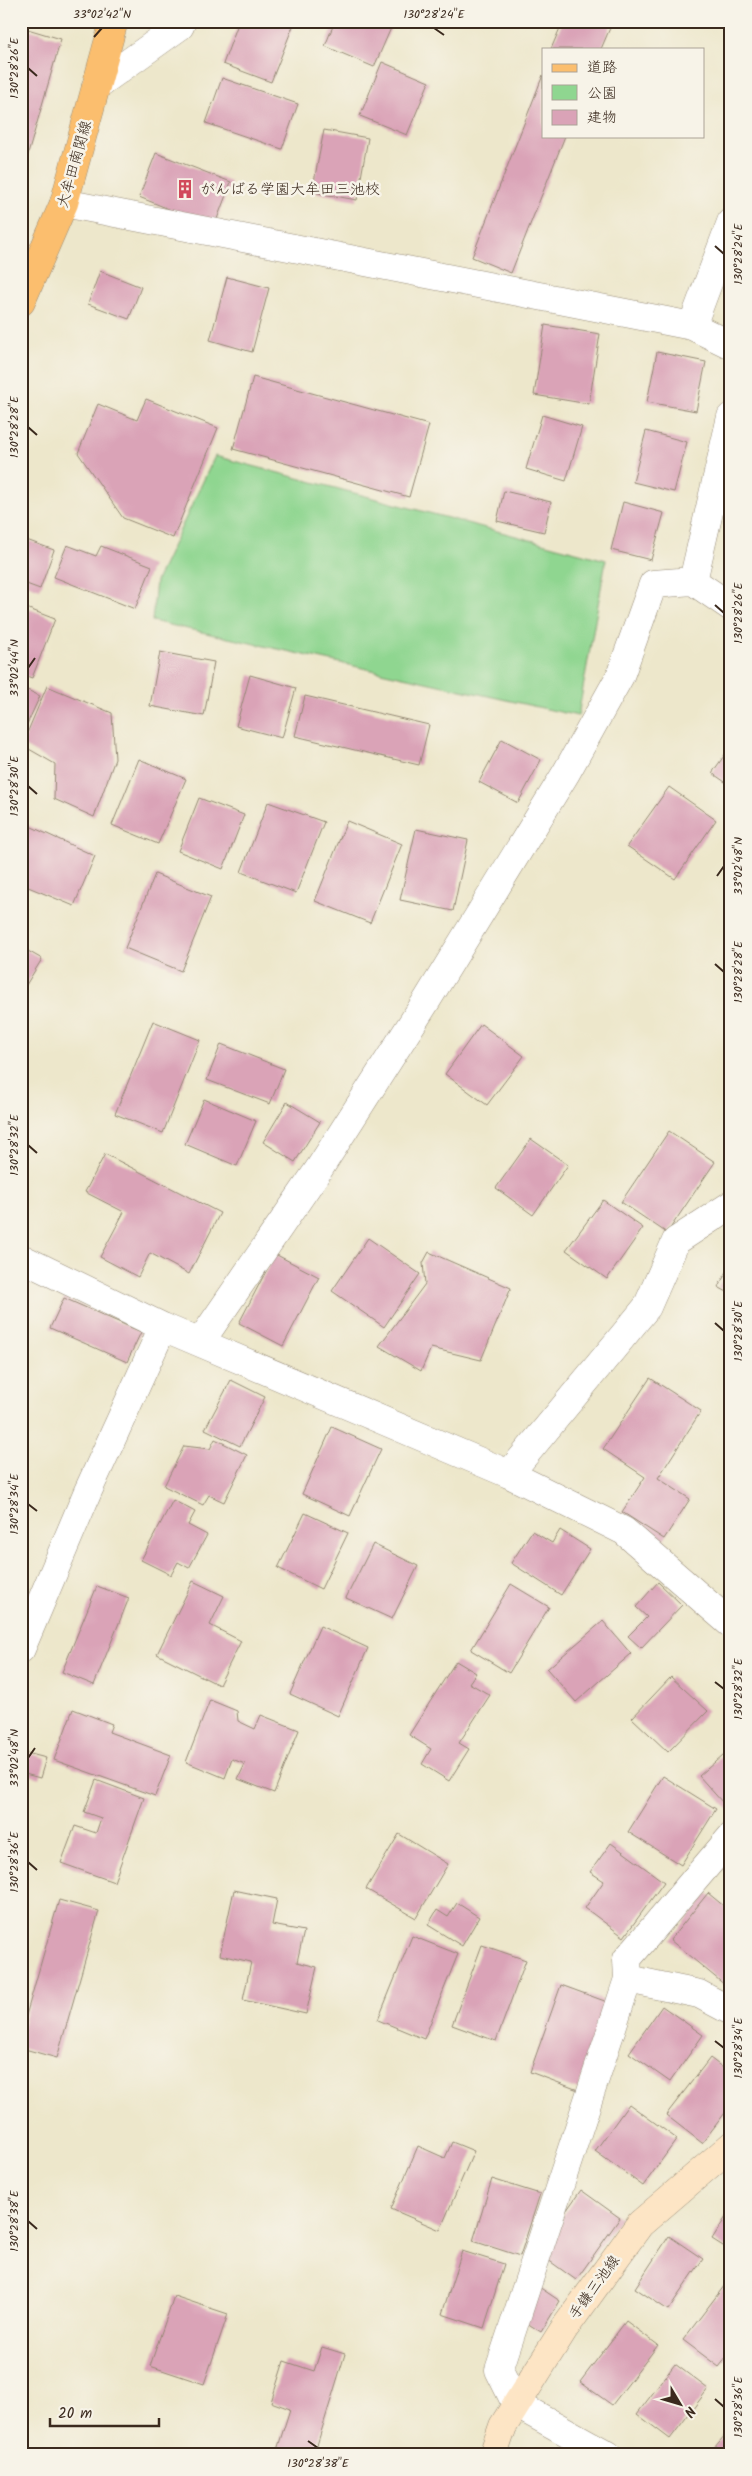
<svg xmlns="http://www.w3.org/2000/svg" width="752" height="2476" font-family="Kalam,'Klee One',sans-serif">
<style>
.green{fill:#8fd690;stroke:#658057}
.building{fill:#daa3b7}
.lines{fill:none;stroke-linecap:round;stroke-linejoin:round}
.minor-casing{stroke:#948874;stroke-width:29}
.secondary-casing{stroke:#948874;stroke-width:29}
.primary-casing{stroke:#948874;stroke-width:29}
.minor{stroke:#fff;stroke-width:28}
.secondary{stroke:#fde5c5;stroke-width:28}
.primary{stroke:#fbbe6e;stroke-width:28}
.ticks{fill:none;stroke:#3b2a1e;stroke-width:2}
.labels{text-anchor:middle;stroke-width:5;stroke-linejoin:round;paint-order:stroke}
.street-label{font-size:15px;fill:#3b2a1e;stroke:#f7f3e8}
.poi-label{font-size:15px;fill:#3b2a1e;stroke:#f7f3e8;text-anchor:start}
.neatline{fill:none;stroke:#3b2a1e;stroke-width:2}
.ticks-label{font-size:12px;text-anchor:middle;fill:#3b2a1e}
</style>
<rect width="100%" height="100%" fill="#f7f3e8"/>
<filter id="ink" filterUnits="userSpaceOnUse"><feTurbulence type="fractalNoise" baseFrequency=".02" numOctaves="2"/><feDisplacementMap in="SourceGraphic" scale="10" xChannelSelector="R" yChannelSelector="G"/><feConvolveMatrix kernelMatrix="1 2 1 2 8 2 1 2 1" color-interpolation-filters="sRGB"/></filter>
<filter id="wash" filterUnits="userSpaceOnUse"><feTurbulence type="fractalNoise" baseFrequency=".0096" numOctaves="4" result="noise"/><feDisplacementMap in="SourceGraphic" scale="20" xChannelSelector="R" yChannelSelector="G"/><feGaussianBlur stdDeviation="1.12" result="paint"/><feColorMatrix in="noise" values="0 0 0 0 0 0 0 0 0 0 0 0 0 0 0 0 0 1.4 0 .05"/><feComposite in="paint" operator="in"/></filter>
<g filter="url(#wash)">
<rect width="100%" height="100%" fill="#ede7cb"/>
<path class="green" d="M215 456 606 560 578 716 152 621 156 581Z"/>
<g id="blocks">
<path class="building" d="M239 21H295L271 82 223 64Z
M335 21H394L374 67 325 46Z
M563 21H613L601 49H551Z
M21 27 61 39 22 175H21Z
M382 62 429 82 407 135 360 116Z
M543 75V136H565L511 273 472 257Z
M222 78 298 104 282 149 206 123Z
M324 130 368 138 357 200 312 192Z
M156 153 231 182 214 227 139 197Z
M100 271 141 287 129 319 88 304Z
M227 277 269 288 252 352 210 340Z
M545 325 600 334 589 404 534 395Z
M657 352 706 362 696 411 647 402Z
M253 377 429 425 409 497 233 449Z
M146 399 218 428 173 538 123 518 78 453 98 404 137 420Z
M542 415 582 427 566 481 526 469Z
M646 431 687 442 674 492 633 482Z
M504 491 551 502 544 532 497 521Z
M623 502 664 513 651 560 611 550Z
M21 538 54 550 40 589 21 582Z
M67 545 96 556 101 546 152 566 135 609 54 577Z
M21 606 55 619 32 678 21 674Z
M160 652 214 662 204 716 150 706Z
M250 675 296 688 282 738 236 726Z
M47 686 112 713 115 759 94 817 54 799 55 764 22 745Z
M21 687 40 696 21 737Z
M305 696 429 725 419 765 295 736Z
M502 739 541 760 518 803 479 782Z
M731 746V786L712 773Z
M139 759 186 779 158 844 112 825Z
M669 787 716 820 675 879 627 846Z
M199 798 244 815 223 869 178 851Z
M268 802 324 822 296 893 241 872Z
M347 821 402 844 370 923 315 901Z
M21 822 95 856 74 906 21 884Z
M416 829 468 840 453 911 400 900Z
M155 874 211 897 181 971 125 948Z
M21 947 42 959 21 993Z
M153 1021 200 1040 163 1133 115 1114Z
M481 1024 524 1056 487 1105 445 1074Z
M221 1044 284 1069 270 1104 207 1080Z
M204 1099 256 1121 237 1166 185 1144Z
M287 1102 320 1122 295 1162 263 1142Z
M669 1131 715 1162 667 1233 621 1202Z
M531 1139 568 1165 533 1215 496 1188Z
M105 1154 220 1213 189 1274 150 1253 138 1277 100 1257 124 1212 85 1192Z
M603 1200 643 1228 607 1279 566 1250Z
M368 1238 420 1274 384 1327 332 1291Z
M429 1252 511 1288 481 1360 431 1348 421 1371 379 1346 425 1284 423 1263Z
M275 1254 319 1277 283 1346 239 1323Z
M731 1265V1294L718 1287Z
M64 1298 141 1332 127 1362 50 1328Z
M650 1378 701 1411 658 1478 690 1499 664 1539 622 1512 645 1477 603 1449Z
M231 1380 265 1397 240 1446 205 1429Z
M332 1427 381 1449 350 1516 302 1494Z
M215 1439 247 1455 224 1502 209 1495 203 1505 164 1486 184 1446 210 1449Z
M173 1500 195 1512 188 1525 207 1535 189 1568 178 1562 171 1575 141 1560Z
M305 1513 348 1533 321 1589 278 1568Z
M560 1530 590 1549 561 1595 511 1563 532 1531 552 1543Z
M373 1544 418 1566 392 1619 346 1598Z
M193 1581 224 1596 210 1625 241 1641 219 1685 157 1654Z
M658 1582 682 1605 641 1648 628 1636 647 1617 636 1607Z
M511 1584 549 1607 509 1673 471 1650Z
M97 1586 129 1598 94 1685 62 1672Z
M603 1621 631 1654 576 1702 547 1669Z
M320 1626 368 1648 338 1716 290 1694Z
M456 1661 476 1673 469 1683 490 1695 459 1743 469 1749 449 1781 422 1764 431 1749 409 1735Z
M671 1677 708 1711 668 1752 632 1718Z
M210 1700 237 1711 238 1721 255 1729 261 1715 299 1730 274 1793 238 1779 245 1764 232 1759 225 1778 186 1762Z
M73 1709 112 1724 109 1732 171 1755 155 1796 54 1760Z
M731 1748V1812L699 1776Z
M23 1752 46 1758 40 1778 21 1773Z
M663 1776 716 1809 681 1865 628 1832Z
M96 1780 144 1798 114 1882 61 1863 75 1826 96 1833 101 1818 84 1812Z
M399 1834 448 1864 416 1918 366 1889Z
M611 1843 664 1882 624 1937 585 1908 604 1881 590 1872Z
M731 1852V1875L719 1865Z
M234 1890 277 1899 272 1925 304 1931 297 1962 317 1967 306 2014 243 2000 251 1962 220 1955Z
M708 1893 731 1912V1990L670 1940Z
M59 1900 99 1911 57 2058 21 2048V2033Z
M457 1903 479 1917 462 1946 428 1925 437 1910 448 1917Z
M412 1936 458 1954 424 2039 378 2020Z
M482 1945 526 1960 496 2041 452 2025Z
M561 1985 610 2003 578 2090 530 2072Z
M662 2006 703 2035 670 2082 629 2053Z
M710 2058 731 2074V2105L702 2143 666 2115Z
M629 2104 677 2139 643 2186 595 2151Z
M452 2142 474 2151 440 2230 391 2209 418 2146 445 2158Z
M492 2179 540 2194 520 2256 473 2241Z
M581 2190 620 2218 576 2280 537 2252Z
M731 2209V2251L712 2239Z
M669 2236 703 2259 668 2310 635 2288Z
M462 2251 504 2264 484 2328 442 2314Z
M731 2277V2352L719 2367 683 2340Z
M539 2287 560 2301 541 2332 519 2318Z
M174 2296 228 2314 204 2384 150 2366Z
M626 2321 658 2345 612 2405 580 2382Z
M322 2347 345 2354 314 2455H294L277 2450 290 2409 271 2402 284 2361 314 2371Z
M675 2364 708 2389 670 2439 637 2414Z
M731 2428V2455H708Z"/>
</g>
</g>
<g filter="url(#ink)">
<use href="#blocks" fill-opacity="0" stroke="#948874" stroke-width="1"/>
<g class="lines">
<g class="minor-casing">
<path id="minor" d="M96 86 180 26 182 21
M64 203 692 326 731 345
M692 326 731 222
M693 581 731 417
M21 1258 163 1327 509 1474 624 1531 731 1624
M201 1341 319 1169 427 1000 566 773 620 676 653 584 693 581 731 607
M509 1474 647 1307 676 1241 731 1205
M21 1649 88 1491 163 1327
M628 1979 699 1994 731 2011
M608 2455 516 2404 499 2370 628 1979 627 1959 731 1837"/>
</g>
<g class="secondary-casing">
<path id="secondary" d="M493 2455 503 2426 564 2329 640 2224 731 2146"/>
</g>
<g class="primary-casing">
<path id="primary" d="M21 302 64 203 114 21"/>
</g>
<use href="#minor" class="minor"/>
<use href="#secondary" class="secondary"/>
<use href="#primary" class="primary"/>
</g>
</g>
<path class="ticks" d="M434 28 444 35M94 37 102 28M28 68 37 76M715 246 724 254M28 427 37 435M715 605 724 613M28 668 35 658M28 786 37 794M717 876 724 866M715 964 724 972M28 1145 37 1153M715 1323 724 1331M28 1504 37 1511M715 1682 724 1689M28 1758 35 1748M28 1862 37 1870M715 2041 724 2048M28 2221 37 2229M715 2399 724 2407M308 2441 318 2448"/>
<defs>
<g id="building-bare" transform="scale(1.5)"><path d="M-4-6H4V6H1V3H-1V6H-4ZM-2.5-4.3h1.7v1.8h-1.7ZM.8-4.3h1.7v1.8H.8ZM-2.5-1h1.7V.8h-1.7ZM.8-1h1.7V.8H.8Z" fill="#d1495b" stroke="#f7f3e8" stroke-width="2.5" paint-order="stroke"/></g>
</defs>
<g fill-rule="evenodd">
<use href="#building-bare" x="185" y="189"/>
</g>
<g class="labels">
<g class="street-label">
<text transform="translate(74 164) rotate(-74)" y="5">大牟田南関線</text>
<text transform="translate(594 2287) rotate(-54)" y="5">手鎌三池線</text>
</g>
<g class="poi-label">
<text x="200" y="194">がんばる学園大牟田三池校</text>
</g>
</g>
<rect width="752" height="2476" fill="none" stroke="#f7f3e8" stroke-width="55"/>
<rect x="542" y="48" width="162" height="90" fill="#f7f3e8" stroke="#aca397"/>
<rect x="552" y="64" width="25" height="8" fill="#fbbe6e" stroke="#aca397"/>
<text x="587" y="72" font-size="15" fill="#3b2a1e">道路</text>
<rect x="552" y="85" width="25" height="15" fill="#8fd690" stroke="#aca397"/>
<text x="587" y="98" font-size="15" fill="#3b2a1e">公園</text>
<rect x="552" y="110" width="25" height="15" fill="#daa3b7" stroke="#aca397"/>
<text x="587" y="122" font-size="15" fill="#3b2a1e">建物</text>
<g transform="translate(680 2404) rotate(128)" stroke="#f7f3e8" stroke-width="4" paint-order="stroke">
<path d="M0-4L9 19L0 12L-9 19Z" fill="#3b2a1e"/>
<text y="-8" font-size="14" font-weight="bold" text-anchor="middle" fill="#3b2a1e">N</text>
</g>
<path d="M50 2418v8h109v-8" fill="none" stroke="#3b2a1e" stroke-width="2.5"/>
<text x="58" y="2418" font-size="15" fill="#3b2a1e" stroke="#f7f3e8" stroke-width="4" paint-order="stroke">20 m</text>
<rect x="28" y="28" width="696" height="2420" class="neatline"/>
<g class="ticks-label">
<text x="102" y="18">33°02'42"N</text>
<text x="434" y="18">130°28'24"E</text>
<text transform="translate(14 68) rotate(-90)" y="4">130°28'26"E</text>
<text transform="translate(738 254) rotate(-90)" y="4">130°28'24"E</text>
<text transform="translate(14 427) rotate(-90)" y="4">130°28'28"E</text>
<text transform="translate(738 613) rotate(-90)" y="4">130°28'26"E</text>
<text transform="translate(14 668) rotate(-90)" y="4">33°02'44"N</text>
<text transform="translate(14 786) rotate(-90)" y="4">130°28'30"E</text>
<text transform="translate(738 866) rotate(-90)" y="4">33°02'48"N</text>
<text transform="translate(738 972) rotate(-90)" y="4">130°28'28"E</text>
<text transform="translate(14 1145) rotate(-90)" y="4">130°28'32"E</text>
<text transform="translate(738 1331) rotate(-90)" y="4">130°28'30"E</text>
<text transform="translate(14 1504) rotate(-90)" y="4">130°28'34"E</text>
<text transform="translate(738 1689) rotate(-90)" y="4">130°28'32"E</text>
<text transform="translate(14 1758) rotate(-90)" y="4">33°02'48"N</text>
<text transform="translate(14 1862) rotate(-90)" y="4">130°28'36"E</text>
<text transform="translate(738 2048) rotate(-90)" y="4">130°28'34"E</text>
<text transform="translate(14 2221) rotate(-90)" y="4">130°28'38"E</text>
<text transform="translate(738 2407) rotate(-90)" y="4">130°28'36"E</text>
<text x="318" y="2467">130°28'38"E</text>
</g>
</svg>
